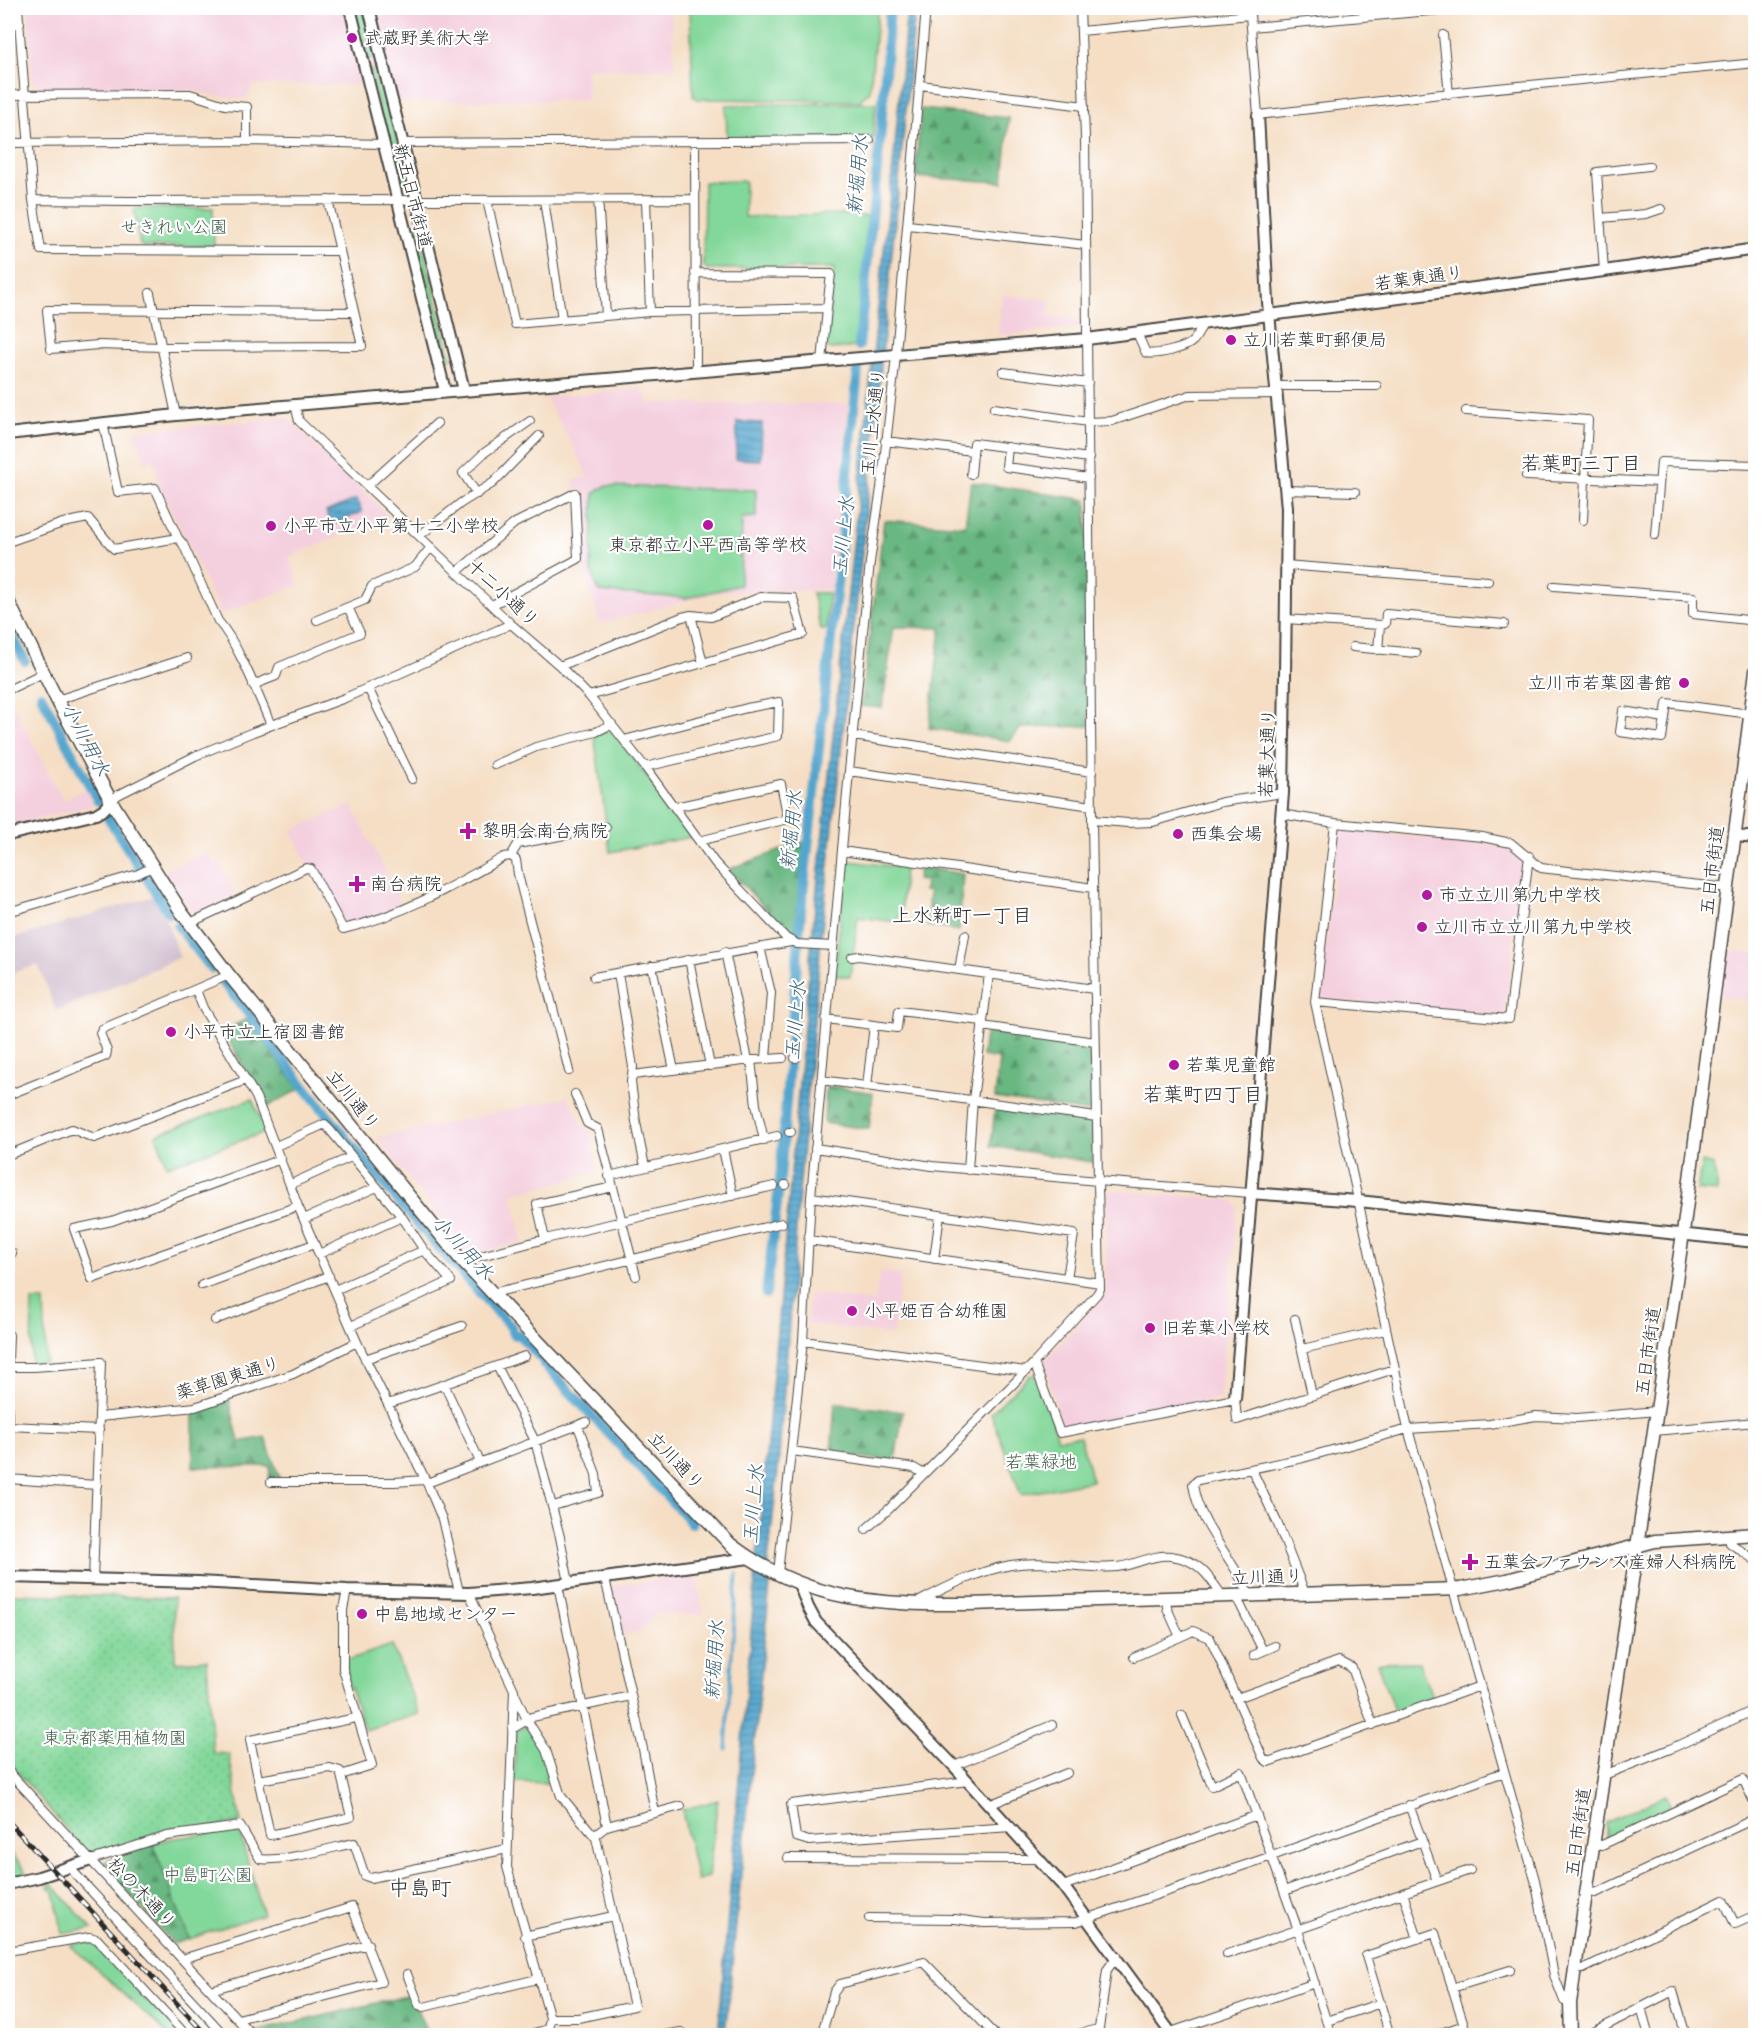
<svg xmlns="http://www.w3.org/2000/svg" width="1763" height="2043" font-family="'Comic Neue','Klee One',sans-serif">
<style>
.built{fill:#f4cfde}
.industrial{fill:#d0bdce}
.green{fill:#82d79a;stroke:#568162;stroke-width:1.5}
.forest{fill:url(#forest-firs);stroke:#4a7256;stroke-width:1.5}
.garden{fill:url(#garden-dots);stroke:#568162;stroke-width:1.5}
.water{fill:url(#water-rules);stroke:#3e687c;stroke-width:1.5}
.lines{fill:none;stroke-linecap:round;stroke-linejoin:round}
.stream{stroke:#52a5ce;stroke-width:3}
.canal{stroke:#52a5ce;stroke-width:10}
.street-casing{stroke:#494642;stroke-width:10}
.secondary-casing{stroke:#494642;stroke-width:14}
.primary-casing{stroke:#494642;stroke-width:15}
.street{stroke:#fff;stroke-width:8}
.secondary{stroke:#fff;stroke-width:10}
.primary{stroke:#fff;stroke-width:12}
.rail-casing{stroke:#2b2b2b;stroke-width:5}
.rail{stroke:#fff;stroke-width:3;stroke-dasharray:9;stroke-linecap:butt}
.poi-dot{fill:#b5179e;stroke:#fff;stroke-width:2}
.labels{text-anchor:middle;stroke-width:4.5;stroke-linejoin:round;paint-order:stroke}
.poi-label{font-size:18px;fill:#2b2b2b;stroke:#fff;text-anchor:start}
.street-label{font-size:18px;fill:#2b2b2b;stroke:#fff}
.park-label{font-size:18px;fill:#455f4c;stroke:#fff}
.water-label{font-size:20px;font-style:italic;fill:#3d6274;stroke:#fff}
.neighbourhood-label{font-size:20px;fill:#2b2b2b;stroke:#fff}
.quarter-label{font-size:21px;fill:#2b2b2b;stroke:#fff}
</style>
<defs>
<pattern id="forest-firs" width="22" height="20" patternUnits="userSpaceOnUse" patternTransform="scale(1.5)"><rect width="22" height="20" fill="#69b882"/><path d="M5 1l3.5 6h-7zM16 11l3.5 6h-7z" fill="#57966b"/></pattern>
<pattern id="garden-dots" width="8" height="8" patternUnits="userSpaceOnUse" patternTransform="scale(1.5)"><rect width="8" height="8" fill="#82d79a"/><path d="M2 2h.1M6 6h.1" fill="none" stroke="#70b985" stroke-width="1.8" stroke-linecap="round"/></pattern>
<pattern id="water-rules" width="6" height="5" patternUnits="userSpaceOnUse" patternTransform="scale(1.5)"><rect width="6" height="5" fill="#52a5ce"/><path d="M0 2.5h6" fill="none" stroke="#4487a7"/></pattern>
</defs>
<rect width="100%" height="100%" fill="#fff"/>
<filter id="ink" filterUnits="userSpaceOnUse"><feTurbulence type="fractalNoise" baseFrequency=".0167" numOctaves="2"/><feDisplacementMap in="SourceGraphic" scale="12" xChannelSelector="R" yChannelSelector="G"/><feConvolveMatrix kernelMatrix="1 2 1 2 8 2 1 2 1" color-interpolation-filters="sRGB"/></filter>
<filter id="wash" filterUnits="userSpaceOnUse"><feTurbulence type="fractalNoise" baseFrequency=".008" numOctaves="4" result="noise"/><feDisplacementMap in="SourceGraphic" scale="24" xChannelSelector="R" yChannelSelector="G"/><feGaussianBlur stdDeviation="1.35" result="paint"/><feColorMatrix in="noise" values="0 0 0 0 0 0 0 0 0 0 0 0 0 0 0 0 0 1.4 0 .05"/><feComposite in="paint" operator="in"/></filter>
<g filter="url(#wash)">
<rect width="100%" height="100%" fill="#f5dec4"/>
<path class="built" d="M28 8H671L675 69H586L587 100 382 102 378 85H253L247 99 215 96 190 90 41 89 33 83Z
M1002 294 1050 300 1048 316 1082 321V327L1004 335 998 334Z
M641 389 649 403 848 404 830 590 720 592 600 624 583 563 579 490 574 489 573 481 588 476 568 437 545 397Z
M287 418 389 516 289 557 299 585 221 614 184 536 160 489 154 460 145 463 134 431Z
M10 700 63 800 86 789 93 806 8 825V701Z
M352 805 402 905 376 917 349 926 344 924 313 865 307 863 291 830Z
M1343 829 1506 847 1524 859 1505 1012 1501 1015 1324 999 1321 996 1338 833Z
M207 852 213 863 220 861 235 896 197 913 192 912 164 871Z
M1726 950 1755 953V1001L1720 996Z
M568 1097 584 1127 590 1131 598 1172 512 1194 523 1242 469 1255 377 1138Z
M1107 1190 1232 1200 1237 1206 1220 1398 1062 1430 1044 1361 1105 1295Z
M880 1272 901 1275 892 1335 807 1324 809 1293 875 1302Z
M691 1575 697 1579 704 1615 655 1614 641 1631 619 1635 610 1588 613 1586Z"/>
<path class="industrial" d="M154 896 161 907 180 957 56 1011 38 965 8 974V940Z"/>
<path class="green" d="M354 8H365L377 58 367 60Z
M690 8H878L870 91 859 101 697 99 693 96Z
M374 68 379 70 408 184 398 187 370 71Z
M876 103 873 138 727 141 726 105Z
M745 181V217L837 214 868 216 857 347 831 349 826 347 834 268 707 269 703 265 704 182Z
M137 208H213L214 246 144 247 140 244 134 211Z
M418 224 451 359 441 362 408 227Z
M605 486 756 490V517L742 518 740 585 686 598 599 592 591 570 594 494Z
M812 593H829L826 629 821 630Z
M612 730 692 837 610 852 594 735Z
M850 861 904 868 901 917H898L897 922 858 917 850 977 835 975 845 865Z
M252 1099 266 1132 167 1166 156 1135Z
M1702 1162 1714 1165C1713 1175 1719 1182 1717 1192L1697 1190Z
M32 1301H44L46 1362 31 1364Z
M1030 1375 1040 1377 1058 1439 1080 1436 1092 1481 1021 1495 991 1413Z
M392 1645 419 1714 365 1730 348 1682 345 1661Z
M1419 1662 1433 1699 1395 1713 1377 1663Z
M525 1726C542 1742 547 1761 554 1783L514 1782 516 1731Z
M1665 1795 1671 1807 1606 1838V1823Z
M718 1800 708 1877 697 1880 682 1810Z
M234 1830 240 1835 263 1914 189 1939 153 1844 168 1839Z
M8 1849 27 1873 11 1877 8 1862Z
M51 1883 92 1929 63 1934 54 1892 48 1886Z
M89 1942 95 1944 181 2035H169L70 1945Z"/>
<path class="forest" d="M921 109 1009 118 1003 182 915 177Z
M971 482 1087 500 1089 726 1021 728 1010 741 929 728 941 628 894 627 882 708 861 706 884 520 965 526Z
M806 841 797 935 783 928 729 869Z
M919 867 963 874 959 931 927 926 929 892 924 891 925 881 917 880Z
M247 1019 300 1089 265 1108 259 1094 223 1031Z
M989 1032 1088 1046 1091 1050 1092 1109 1089 1112 995 1098 999 1059 982 1056 985 1035Z
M830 1086 873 1093 869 1129 824 1123 826 1088Z
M995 1107 1090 1121 1093 1124V1162L991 1146Z
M229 1399 239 1442 265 1437 280 1480H269L270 1466 193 1467V1411Z
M835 1403 903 1412 895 1461 831 1454Z
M153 1844 189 1939 174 1944 104 1866 105 1861Z
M411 1995 428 2035 258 2036 255 2032Z"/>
<path class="garden" d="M8 1594 174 1598 175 1662 207 1660 213 1753 229 1754 241 1823 165 1833 92 1858 8 1762Z"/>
<path class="water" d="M907 8H915L910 67 873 449 821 939 797 1217 778 1471 767 1571 771 1575 725 2035 718 2036 758 1545 812 936 894 156Z
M737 422 762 423 761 460 736 459Z
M357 499 362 512 332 525 326 512Z"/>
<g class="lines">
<path class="stream" d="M726 1749 737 1574"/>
<path class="canal" d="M859 346 881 129 890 8
M8 627 25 661
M41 695 98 801
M107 816 169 913
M178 926 212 969
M223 982C252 1017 279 1054 307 1090 373 1172 440 1252 512 1328V1332L515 1335H519L545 1362 544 1364 692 1523
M766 1294 780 1179 801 910 839 567 858 370"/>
</g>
</g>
<g filter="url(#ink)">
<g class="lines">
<g class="street-casing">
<path id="street" d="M18 8 33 200 131 201 694 199
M1080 8 1085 137 1092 820 1128 823 1153 822 1222 802 1283 793
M8 24 20 23
M1251 27 1463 8
M1081 31 1250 15 1258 115 1467 91 1756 63
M1443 35 1449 94
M920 85 1084 106
M8 95 190 94 225 105 247 107V141
M695 142 696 372
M8 143 247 141 383 144
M402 143 870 140
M598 198 606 315
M646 199 650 312
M33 200 41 250 340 251 362 346 162 347 98 345 51 349 47 310 354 312
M328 200 340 251
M487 200 515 324 650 312 827 308 831 274 695 273
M544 200 562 319
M1601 218 1646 214 1661 209
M908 225 1086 245
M1604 271 1597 172 1649 166
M150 293 176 415
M1137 333 1146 353C1157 355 1185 349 1193 341 1198 336 1200 329 1203 324
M822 362 827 308
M1003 372 1088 383
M1277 386H1377
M295 405 299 421 511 624 560 666 589 696 645 767 715 863 786 938 797 944 833 946
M994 408 1088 422 1112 421 1190 395 1278 394
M1466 411 1588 420 1583 520
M103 423 118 492 155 488 178 538 183 544 218 621C239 645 258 695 271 725
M885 441 973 451
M1008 447 1006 467 1089 478
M971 474 974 443 1089 458
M1526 476 1659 482
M367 486 437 423
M1286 490 1355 492
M477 494 463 473 484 453 530 421
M1655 535 1661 462 1756 465
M419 536 461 503 493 483 539 436
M8 542 63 523 88 518 114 549 178 538
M1285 565 1488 581
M457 572 515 523 575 493 578 559 492 605
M1554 586 1693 597V614L1756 621
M691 615 703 663
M1285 619 1380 625 1385 624 1386 614 1504 624
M317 620 348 607
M1353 647 1416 653
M1378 650 1380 625
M560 666 682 617 691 615 711 617 761 597 793 598 803 634 589 696
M253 685 276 676 279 667 360 633 348 607 365 600 372 586 415 567 431 547
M368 688 412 779
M8 690 43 673
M57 700 187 658
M1665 718 1623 711 1620 732 1662 738 1667 703 1750 714
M853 736 1092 772
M624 740 747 708 779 702 778 736 645 767
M495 765 536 747 596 732 612 724
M849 771 1092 806
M111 801 118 795 195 756 253 732 345 698 511 624
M675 807 781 784 788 819 699 841
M1281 814 1335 823 1482 837 1511 843 1541 868 1549 869 1729 888
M842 851 1093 888
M511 856 518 844 606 827
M1529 856 1509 1019 1315 1002 1408 1429 1535 1880 1554 1975 1564 2001 1570 2003
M8 912 138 874 152 867
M190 923 306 868 311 869 343 929C401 916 453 886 504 857L511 856 516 860 518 874C534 940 553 1005 569 1071
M760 947 771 993 766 1058
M725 952 748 1060
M852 957 859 956 1094 989
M689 959 710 1066
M652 966 674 1070
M959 970 965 935
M618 973 633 1067 631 1082 636 1122 645 1167
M594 977 791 942
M196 990 203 1008 256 1097 298 1206 357 1342 427 1483 442 1519 459 1592
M1315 1002 1335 823
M826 1019 897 1028 899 1011 982 1021
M982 1026 1095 1042
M795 1058H796
M751 1060 756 1105 764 1140
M633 1075 751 1060 783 1058
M821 1080 1097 1117
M867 1086 874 1025
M575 1094 587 1123 598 1129 636 1276
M8 1095 106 1056 107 1051 100 1033 102 1029 229 975
M789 1132H791
M276 1146 325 1124 402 1217 424 1250 451 1281 351 1326
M815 1148 932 1166 1098 1181 1092 820
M723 1149 733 1196
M8 1155 72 1129 94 1138 246 1080
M281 1159 112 1221 74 1229 92 1279 298 1206
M968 1170 973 1100 989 974
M609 1176 777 1136
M291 1184 351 1157
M785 1185H786
M1250 1193 1098 1181 1100 1289 1097 1294 1034 1363 1060 1433 1235 1399 1237 1420 1394 1369
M811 1197 1074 1234 1067 1278
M304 1219 377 1187
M545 1239 537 1204 613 1187
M809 1240 1100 1283
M8 1253H12
M319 1254 402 1217
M934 1259 940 1215
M462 1261 545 1239 774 1186
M202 1285 314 1244
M335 1290 424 1250
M493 1293 782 1223
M1295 1319 1312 1395
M215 1320 329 1276
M803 1341 1026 1371
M1302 1349 1385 1330
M365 1359 462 1326
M8 1360 9 1335
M497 1366 535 1441 560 1537 569 1583
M8 1367H34L101 1362 93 1580
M8 1379V1421
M444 1384 480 1462
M388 1404 525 1356
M100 1417 195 1407 293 1374 357 1342
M8 1426 99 1430
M1654 1431 1756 1422
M792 1451 914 1468 924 1474
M1252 1470 1277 1522 1303 1588V1594
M8 1479 97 1485
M271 1482H394L425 1480
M427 1483 586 1422
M553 1506 598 1493 596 1474 578 1426
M866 1529 889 1509 1034 1363
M1729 1536 1730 1543 1756 1561
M778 1573 803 1341 811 1197 849 771 870 562 881 488 895 365 926 8
M605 1578 643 1749 655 1813
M558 1585 607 1826
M469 1593 514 1690 507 1867 550 2018 548 2029 552 2036
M1236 1596 1263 1651
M1250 1596C1234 1560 1198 1524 1193 1484L1198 1480 1303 1458 1408 1429 1490 1424 1536 1416 1577 1418 1657 1411
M1166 1598 1167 1608 1180 1637 1193 1631 1210 1638 1263 1758 1268 1762 1480 1686
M918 1602C948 1586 978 1571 1011 1565 1046 1559 1083 1570 1117 1567 1136 1565 1152 1554 1171 1556 1198 1559 1209 1576 1223 1597
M1254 1655 1275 1646
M1134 1657 1180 1637
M514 1692 527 1720 546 1750 561 1796 596 1838 634 2006 578 2018H550
M1237 1698 1339 1661 1352 1668 1373 1725
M1182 1715 1212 1786 1241 1772 1298 1930 1331 2036
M512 1729 532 1717 631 1696
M954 1766 1052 1725
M8 1771 253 2036
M341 1775 372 1765 343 1669V1610L347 1590
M1604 1775 1670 1749 1752 1711
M258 1780 330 1768 340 1771 351 1817 270 1835 250 1740 356 1718
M968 1781 791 1804 796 1837 809 1841 1011 1827
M989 1805 1067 1773
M1409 1805 1437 1881
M594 1836 607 1826 681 1806
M1594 1844 1602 1845 1743 1779 1756 1806
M788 1858 1040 1859
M91 1860 167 1836 240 1826 260 1859C282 1862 331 1848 354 1843L365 1876 371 1878 507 1849
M69 1867 225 2036
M1063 1886 1257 1815
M1284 1891 1422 1841
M1587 1891 1595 1893 1600 1891 1756 1818
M1403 1893 1418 1939
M869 1918 955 1919 984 1923 1076 1922 1272 1856 1504 1772
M525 1936 613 1916
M8 1951 89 1937 97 1939 187 2036
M1227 1954 1470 1870
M182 1959 352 1907 381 1982 238 2019
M1575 1968 1583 1969 1723 1900 1735 1924 1756 1915
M407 1974 419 2005 424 2007 537 1979
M1452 1988 1510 1970
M211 1990 368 1944
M1641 2007 1649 2036
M1327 2021 1381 2003
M1171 2032 1315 1983
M524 2036 548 2029
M658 2036 681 2032
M821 2036 834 1992 840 1984 924 1962 996 2036
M1069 2036 1098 2029
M1098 2036 1107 1970 1117 1956
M1390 2036 1366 1956 1435 1933 1464 2025 1433 2036
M1586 2036 1673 1991 1686 2036"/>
</g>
<g class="secondary-casing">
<path id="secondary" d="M350 8 445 391
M369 8 464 390
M8 434 176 415 1087 339 1604 271 1756 249
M8 835 96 814 104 809 111 801
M1735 836 1756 838
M1250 1193 1358 1201 1756 1242
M1235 1399 1283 793 1285 676 1287 508 1268 302 1258 115
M8 1577 198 1582 347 1590 469 1593 532 1588 749 1558
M799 1584 808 1607 816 1622 954 1766 1063 1886 1173 2036
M8 1884 39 1877 91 1860"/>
</g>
<g class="primary-casing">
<path id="primary" d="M8 601 57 700 111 801 182 913 229 975 462 1261 730 1544C806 1602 878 1605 970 1604L1460 1589 1507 1580 1655 1541 1756 1534
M1571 2036 1570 2003 1683 1233 1756 671"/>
</g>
<use href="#street" class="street"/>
<use href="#secondary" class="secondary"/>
<use href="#primary" class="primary"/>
<g class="rail-casing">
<path id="rail" d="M8 1821 207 2036"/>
</g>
<use href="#rail" class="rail"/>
</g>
</g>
<g class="poi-dot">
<circle cx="352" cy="38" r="6"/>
<circle cx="1231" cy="340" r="6"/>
<circle cx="708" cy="525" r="6"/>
<circle cx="271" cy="526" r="6"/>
<circle cx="1684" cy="683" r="6"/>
<path d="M465 822h6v6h6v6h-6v6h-6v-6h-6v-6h6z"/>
<circle cx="1178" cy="834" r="6"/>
<path d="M354 875h6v6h6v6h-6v6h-6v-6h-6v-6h6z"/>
<circle cx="1427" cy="895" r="6"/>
<circle cx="1422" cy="927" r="6"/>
<circle cx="171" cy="1032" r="6"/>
<circle cx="1174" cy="1065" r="6"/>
<circle cx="852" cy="1311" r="6"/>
<circle cx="1150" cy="1328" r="6"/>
<path d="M1467 1553h6v6h6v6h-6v6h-6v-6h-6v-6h6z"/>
<circle cx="362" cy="1614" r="6"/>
</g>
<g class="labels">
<g class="poi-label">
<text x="364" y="44">武蔵野美術大学</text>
<text x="1243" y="346">立川若葉町郵便局</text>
<text x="283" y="532">小平市立小平第十二小学校</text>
<text x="708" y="551" text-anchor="middle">東京都立小平西高等学校</text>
<text x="1672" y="689" text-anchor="end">立川市若葉図書館</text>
<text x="482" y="837">黎明会南台病院</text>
<text x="1190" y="840">西集会場</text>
<text x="370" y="890">南台病院</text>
<text x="1439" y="901">市立立川第九中学校</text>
<text x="1434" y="933">立川市立立川第九中学校</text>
<text x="183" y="1038">小平市立上宿図書館</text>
<text x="1186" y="1071">若葉児童館</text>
<text x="864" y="1317">小平姫百合幼稚園</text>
<text x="1162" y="1334">旧若葉小学校</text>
<text x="1484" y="1568">五葉会ファウンズ産婦人科病院</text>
<text x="374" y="1620">中島地域センター</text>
</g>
<g class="street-label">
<text transform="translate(413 196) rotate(76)" y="6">新五日市街道</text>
<text transform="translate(1419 278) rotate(-8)" y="6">若葉東通り</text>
<text transform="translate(873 422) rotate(-84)" y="6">玉川上水通り</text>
<text transform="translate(503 593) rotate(43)" y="6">十二小通り</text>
<text transform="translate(1267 753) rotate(-88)" y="6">若葉大通り</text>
<text transform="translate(1712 870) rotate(-83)" y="6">五日市街道</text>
<text transform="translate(353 1100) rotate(51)" y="6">立川通り</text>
<text transform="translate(1648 1351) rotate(-82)" y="6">五日市街道</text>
<text transform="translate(228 1378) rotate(-17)" y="6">薬草園東通り</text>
<text transform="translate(676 1461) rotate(47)" y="6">立川通り</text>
<text transform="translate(1267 1577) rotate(-2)" y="6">立川通り</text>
<text transform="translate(1578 1832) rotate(-82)" y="6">五日市街道</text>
<text transform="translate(142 1893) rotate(47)" y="6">松の木通り</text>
</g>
<g class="park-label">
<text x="174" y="233">せきれい公園</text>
<text x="1041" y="1468">若葉緑地</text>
<text x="115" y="1744">東京都薬用植物園</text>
<text x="208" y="1881">中島町公園</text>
</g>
<g class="water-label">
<text transform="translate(857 175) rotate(-85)" y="7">新堀用水</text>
<text transform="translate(843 536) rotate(-84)" y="7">玉川上水</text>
<text transform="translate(86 739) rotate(62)" y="7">小川用水</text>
<text transform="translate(791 830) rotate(-84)" y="7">新堀用水</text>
<text transform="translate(795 1020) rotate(-85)" y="7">玉川上水</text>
<text transform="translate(463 1247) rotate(47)" y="7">小川用水</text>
<text transform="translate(753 1504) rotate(-85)" y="7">玉川上水</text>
<text transform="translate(714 1660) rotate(-86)" y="7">新堀用水</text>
</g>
<g class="neighbourhood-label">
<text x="1581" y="470">若葉町三丁目</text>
<text x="962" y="922">上水新町一丁目</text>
<text x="1203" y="1101">若葉町四丁目</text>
</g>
<g class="quarter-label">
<text x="420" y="1895">中島町</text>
</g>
</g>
<rect width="1763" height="2043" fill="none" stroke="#fff" stroke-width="30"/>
</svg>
